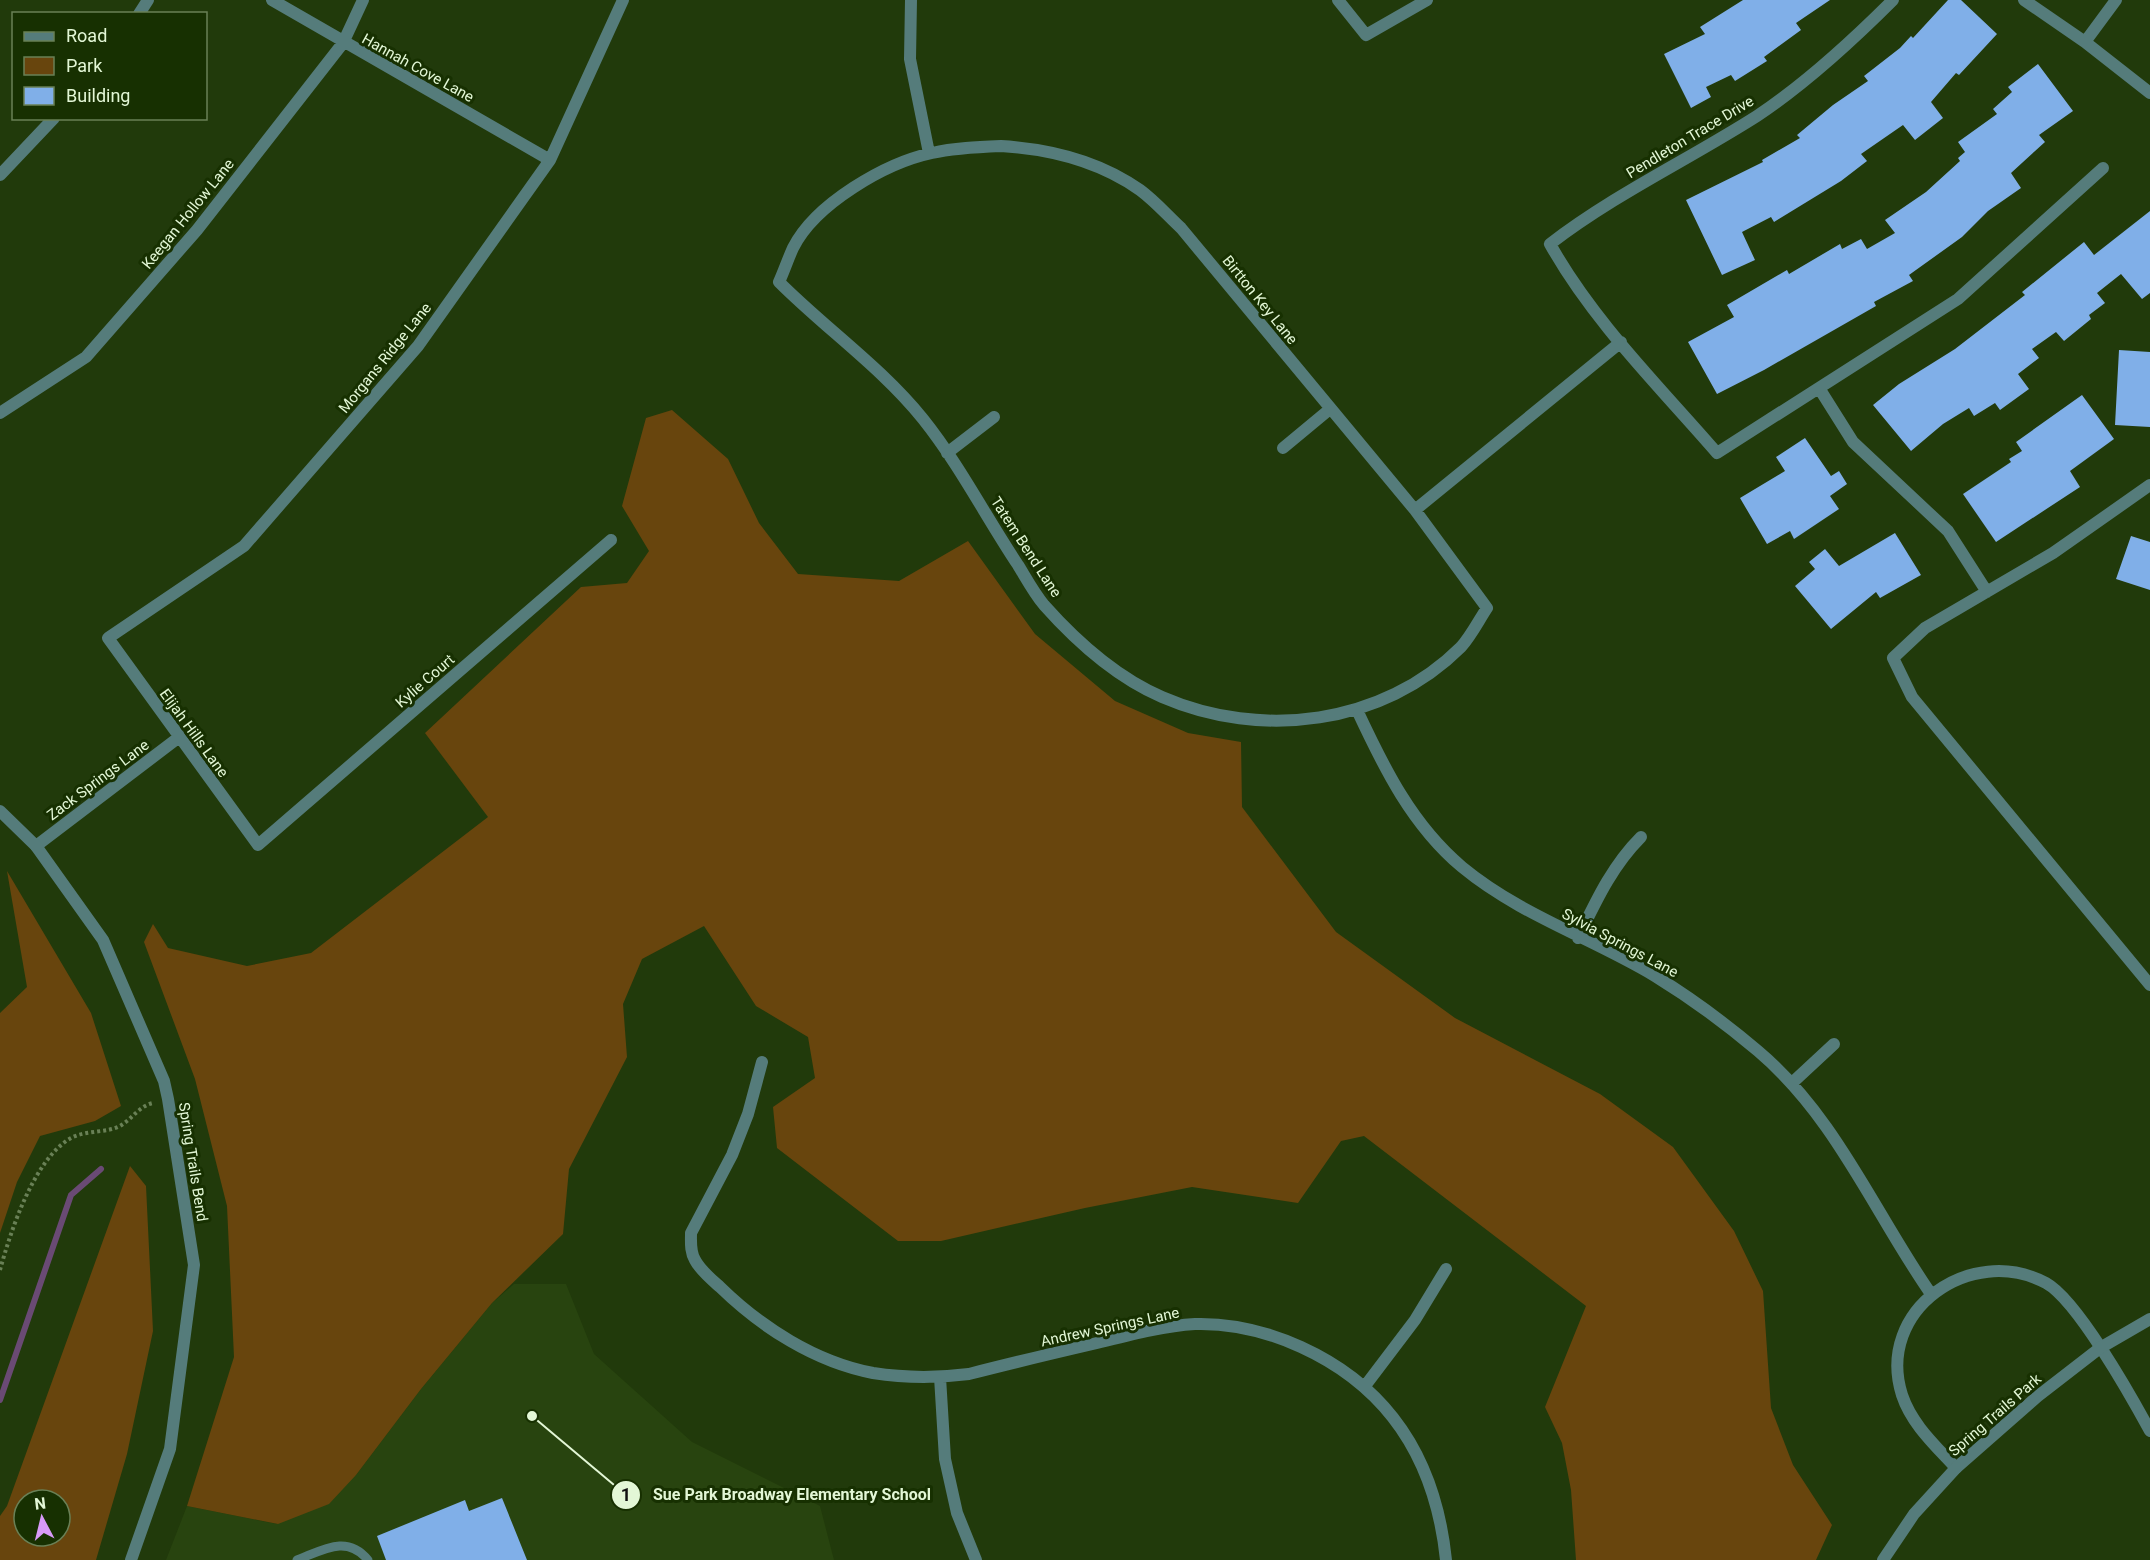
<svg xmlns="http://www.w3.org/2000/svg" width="2150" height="1560" font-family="Roboto,sans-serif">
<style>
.built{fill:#28440f}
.green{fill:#68450d;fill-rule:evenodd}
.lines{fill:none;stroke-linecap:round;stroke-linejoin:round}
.stream{stroke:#6a4a74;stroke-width:6}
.building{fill:#80afe8}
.path{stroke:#698056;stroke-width:4;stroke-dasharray:3 3;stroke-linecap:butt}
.service{stroke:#557c7b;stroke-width:9}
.minor{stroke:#557c7b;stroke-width:12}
.tertiary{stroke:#557c7b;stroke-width:12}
.labels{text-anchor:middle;stroke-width:6;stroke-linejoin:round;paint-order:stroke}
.street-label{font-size:15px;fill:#e3f7d6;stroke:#173001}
.leader{fill:none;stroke:#e3f7d6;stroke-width:2}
.callout-dot{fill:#e3f7d6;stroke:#173001;stroke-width:2}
.mark-label{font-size:18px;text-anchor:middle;font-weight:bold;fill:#111}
.callout-label{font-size:16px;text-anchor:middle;font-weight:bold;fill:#e3f7d6;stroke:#173001;stroke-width:6;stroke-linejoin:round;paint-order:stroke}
</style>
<rect width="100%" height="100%" fill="#213a0b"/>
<path class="built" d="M514 1284H566L594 1354 692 1442 820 1506 834 1560H166L187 1506 277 1524 356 1475 421 1389 492 1303Z"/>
<path class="green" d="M672 410 728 459 759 523 798 574 899 581 968 541 1035 634 1115 701 1188 733 1241 742 1242 807 1336 932 1455 1018 1600 1094 1673 1147 1734 1231 1763 1291 1771 1408 1793 1465 1832 1525 1816 1560H1576L1571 1490 1562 1443 1545 1407 1586 1306 1364 1136 1341 1141 1298 1203 1192 1187 1085 1208 941 1241H898L777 1148 773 1107 815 1078 808 1037 756 1006 704 926 642 959 623 1004 627 1057 569 1169 563 1234 492 1303 421 1389 356 1475 329 1504 278 1524 187 1506 234 1357 227 1206 195 1079 144 942 153 924 168 948 247 966 311 953 488 817 425 733 581 587 627 583 649 551 622 506 646 418Z
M7 871 91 1013 121 1106 95 1121 40 1136 17 1182 0 1233V1013L27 987Z
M130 1166 146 1186 153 1331 127 1454 96 1560H0V1516L7 1506ZM24 1500H60V1536H24Z"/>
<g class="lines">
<path class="stream" d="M0 1400 71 1195 101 1169"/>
</g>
<path class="building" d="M1743 0H1830L1796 23 1801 30 1764 57 1767 61 1735 81 1731 75 1706 87 1711 97 1691 108 1664 54 1705 34 1700 27Z
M1948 0H1961L1997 34 1959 75 1956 73 1931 102 1943 118 1915 140 1903 125 1861 154 1867 161 1841 181 1774 222 1771 217 1742 232 1755 260 1722 275 1686 200 1763 162 1762 160 1800 138 1797 135 1833 105 1868 81 1864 76 1900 48 1911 36 1913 38Z
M2038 64 2073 111 2039 135 2045 142 2011 173 2021 188 1988 211 1962 237 1909 275 1913 281 1874 302 1876 306 1764 370 1717 394 1688 342 1734 317 1727 305 1787 270 1789 274 1840 244 1842 249 1861 239 1867 249 1895 233 1885 220 1926 192 1960 161 1958 158 1965 152 1958 142 1997 114 1993 109 2012 92 2008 87Z
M2150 211V293L2142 299 2121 274 2097 293 2105 303 2089 315 2091 319 2064 341 2056 332 2032 349 2039 358 2018 374 2029 389 2000 410 1995 403 1974 416 1969 408 1943 424 1911 451 1873 405 1899 384 1955 349 2025 295 2022 292 2084 242 2094 255Z
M2119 350 2150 352V427L2115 425Z
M2082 395 2114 439 2070 471 2080 487 1996 542 1963 494 2011 462 2009 459 2022 451 2016 442Z
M1805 438 1831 476 1839 471 1847 484 1830 496 1839 509 1794 539 1790 531 1767 544 1740 498 1785 471 1776 457Z
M1895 533 1921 575 1880 598 1876 592 1831 629 1795 586 1815 569 1809 562 1825 549 1839 566Z
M2131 536 2150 542V590L2116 579Z
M502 1498 527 1560H386L377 1536 465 1500 469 1511Z"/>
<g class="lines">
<path class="path" d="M0 1270C11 1230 34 1159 71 1138 86 1130 107 1133 120 1126 132 1119 139 1106 153 1103"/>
<path class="service" d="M297 1560C323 1550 347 1534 368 1560"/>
<path class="minor" d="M272 0 550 160
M911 0 910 59 929 153
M1338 0 1366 35 1427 0
M1893 0C1852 41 1805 84 1757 116 1688 160 1615 194 1550 244 1593 321 1659 386 1717 453L1958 299 2103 168
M2024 0 2085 42 2150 93
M2085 42 2116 0
M1001 146C1050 149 1099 161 1140 190 1155 201 1168 216 1181 228L1415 510 1487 608C1479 620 1471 636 1461 647 1383 725 1261 740 1162 697 1118 678 1076 641 1044 605 1034 593 1026 578 1018 565 986 517 959 464 923 419 881 367 826 329 779 282 784 271 788 259 793 248 815 204 885 163 932 153 954 148 977 147 1001 146Z
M1819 388 1853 442 1948 531 1987 592
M0 413 86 357 197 230 343 43 363 0
M1283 448 1330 409
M947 453 994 417
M2150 485 2053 553 1925 628 1893 658 1912 697 2150 985
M1415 510 1621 342
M611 540 258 845 108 638 244 546 418 346 550 160 623 0
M1357 710C1384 768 1412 825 1462 867 1520 915 1592 938 1655 976 1691 998 1726 1024 1758 1051 1836 1117 1874 1212 1931 1294
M36 846 178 738
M1578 938C1596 901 1612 866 1641 837
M762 1062 748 1114 732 1155 691 1233C691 1242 690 1252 695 1260 700 1270 711 1279 720 1287 761 1327 815 1362 873 1373 905 1378 937 1378 969 1374 1012 1363 1054 1353 1097 1343 1129 1335 1162 1326 1195 1324 1231 1323 1268 1332 1301 1347 1391 1388 1436 1463 1446 1560
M1792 1083 1834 1044
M940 1377 945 1459 957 1513 976 1560
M1365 1386 1415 1320 1446 1269
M1956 1468C1936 1446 1912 1425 1902 1395 1875 1310 1971 1243 2046 1283 2077 1300 2131 1396 2150 1431"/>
<path class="tertiary" d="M139 14 148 0
M0 175 54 118
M0 811 36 846 103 940 164 1081 168 1099 194 1265 170 1449 131 1560
M1883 1560 1914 1514 1956 1468 2038 1396 2100 1348 2150 1319"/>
</g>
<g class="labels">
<g class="street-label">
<text transform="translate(418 68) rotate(29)" y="5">Hannah Cove Lane</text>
<text transform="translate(1690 137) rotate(-31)" y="5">Pendleton Trace Drive</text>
<text transform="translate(188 214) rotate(-51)" y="5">Keegan Hollow Lane</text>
<text transform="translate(1260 300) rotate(51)" y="5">Birtton Key Lane</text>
<text transform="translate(385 358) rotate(-51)" y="5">Morgans Ridge Lane</text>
<text transform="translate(1026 547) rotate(57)" y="5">Tatem Bend Lane</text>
<text transform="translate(425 681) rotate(-41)" y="5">Kylie Court</text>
<text transform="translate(194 733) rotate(54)" y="5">Elijah Hills Lane</text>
<text transform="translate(98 780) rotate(-37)" y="5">Zack Springs Lane</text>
<text transform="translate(1620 943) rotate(28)" y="5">Sylvia Springs Lane</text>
<text transform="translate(193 1162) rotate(81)" y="5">Spring Trails Bend</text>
<text transform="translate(1110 1327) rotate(-12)" y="5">Andrew Springs Lane</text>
<text transform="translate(1995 1415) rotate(-41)" y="5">Spring Trails Park</text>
</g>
</g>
<path class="leader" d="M532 1416L626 1495"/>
<g class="callout-dot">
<circle cx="532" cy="1416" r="6"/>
<circle cx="626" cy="1495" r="15"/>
</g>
<g class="mark-label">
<text x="626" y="1501">1</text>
</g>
<g class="callout-label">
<text x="792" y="1500">Sue Park Broadway Elementary School</text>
</g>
<rect x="12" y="12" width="195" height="108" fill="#173001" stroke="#698056" stroke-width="1.5"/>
<rect x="24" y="32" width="30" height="9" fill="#557c7b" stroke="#698056" stroke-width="1.5"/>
<text x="66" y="42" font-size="18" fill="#e3f7d6">Road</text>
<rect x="24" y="57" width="30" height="18" fill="#68450d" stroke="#698056" stroke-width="1.5"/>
<text x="66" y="72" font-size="18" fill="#e3f7d6">Park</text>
<rect x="24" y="87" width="30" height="18" fill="#80afe8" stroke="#698056" stroke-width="1.5"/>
<text x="66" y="102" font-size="18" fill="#e3f7d6">Building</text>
<g transform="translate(42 1518) rotate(353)"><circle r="28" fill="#173001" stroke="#698056" stroke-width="1.5"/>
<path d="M0-4.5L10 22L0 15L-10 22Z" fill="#d89af8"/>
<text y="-9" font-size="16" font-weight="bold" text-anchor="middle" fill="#e3f7d6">N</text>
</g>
</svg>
